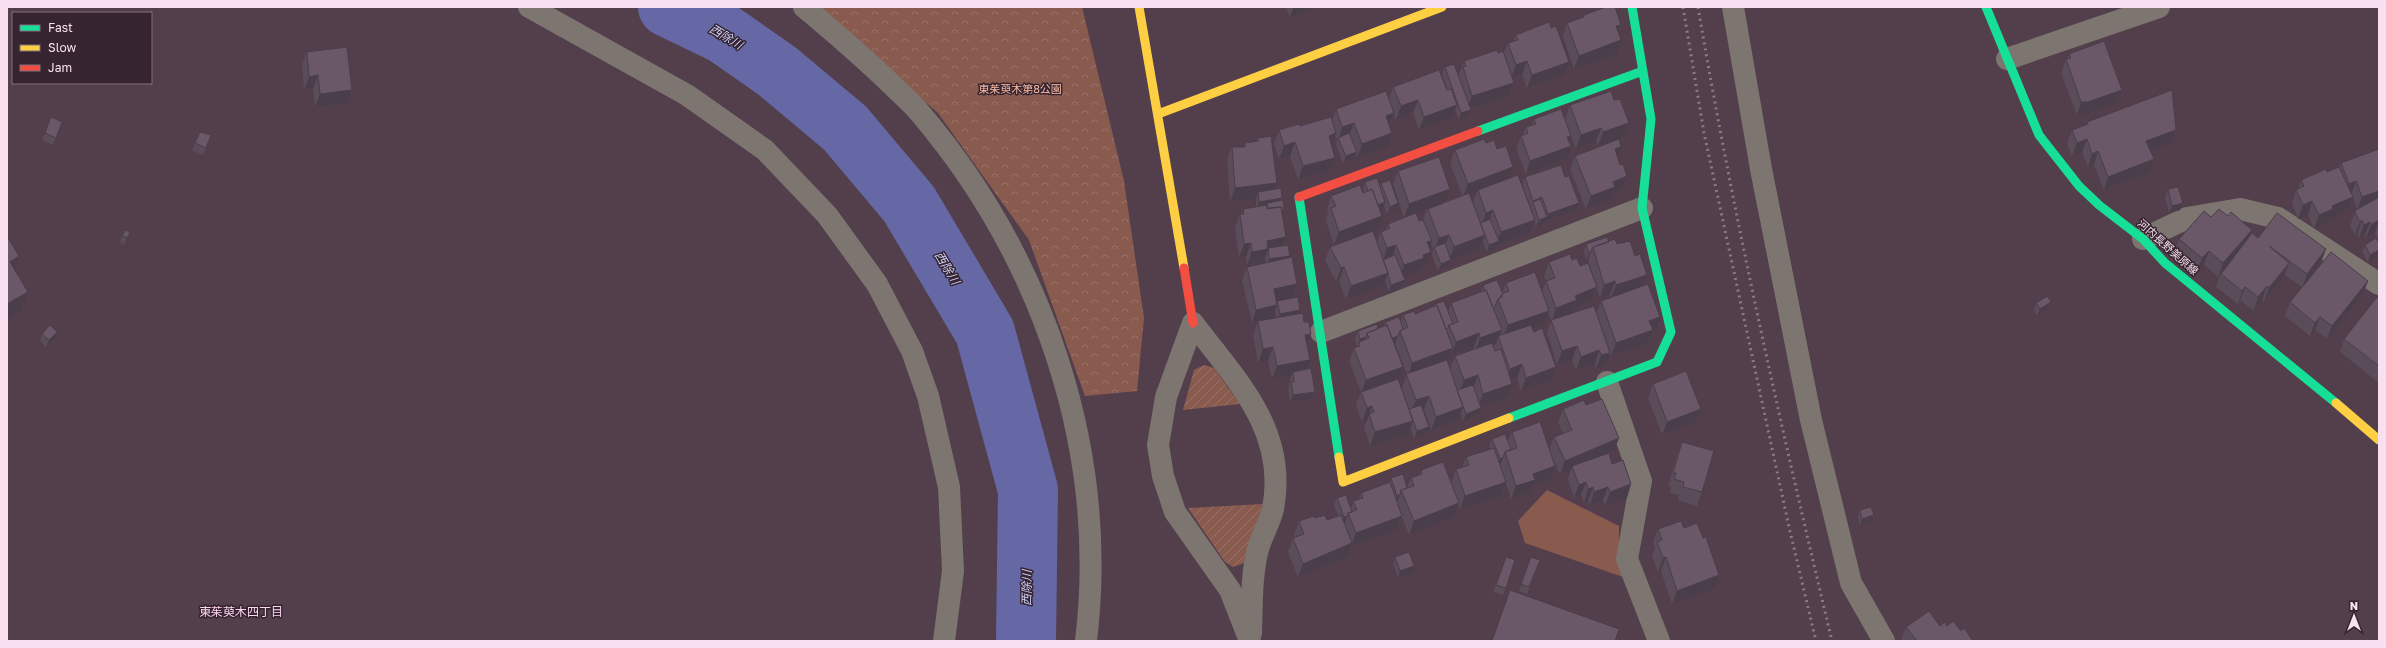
<svg xmlns="http://www.w3.org/2000/svg" width="2386" height="648" font-family="'Golos Text','Noto Sans JP',sans-serif">
<style>
.grass{fill:#895b4f}
.park{fill:url(#park-crowns)}
.garden{fill:url(#garden-furrows)}
.lines{fill:none;stroke-linecap:round;stroke-linejoin:round}
.river{stroke:#6568a5;stroke-width:60}
.street{stroke:#7c7570;stroke-width:22}
.fast{stroke:#16e098;stroke-width:9}
.slow{stroke:#ffcf43;stroke-width:9}
.jam{stroke:#f24e42;stroke-width:9}
.rail{stroke:#877e7e;stroke-width:3;stroke-dasharray:2 4;stroke-linecap:butt}
.wall{fill:#5b4c5a;fill-rule:evenodd}
.shaded-wall{fill:#4a3e4a}
.building{fill:#6a5869;stroke:#4a3e4a}
.labels{text-anchor:middle;stroke-width:3;stroke-linejoin:round;paint-order:stroke}
.park-label{font-size:11px;fill:#fbbca6;stroke:#362430}
.street-label{font-size:11px;fill:#f9e0f0;stroke:#362430}
.water-label{font-size:12px;font-style:italic;fill:#cbd0f6;stroke:#362430}
.neighbourhood-label{font-size:12px;fill:#fcd5ee;stroke:#362430}
</style>
<defs>
<pattern id="park-crowns" width="20" height="18" patternUnits="userSpaceOnUse"><rect width="20" height="18" fill="#895b4f"/><path d="M2 6a3 3 0 1 1 6 0M12 15a3 3 0 1 1 6 0" fill="none" stroke="#9a7269"/></pattern>
<pattern id="garden-furrows" width="10" height="10" patternUnits="userSpaceOnUse"><rect width="10" height="10" fill="#895b4f"/><path d="M-1 1l2-2M0 10L10 0M9 11l2-2" fill="none" stroke="#9a7269"/></pattern>
</defs>
<rect width="100%" height="100%" fill="#533e4c"/>
<path class="grass" d="M1547 490 1619 526V567L1623 577 1525 543 1518 521Z"/>
<path class="park" d="M816 7H1082L1124 181 1144 318 1137 391 1085 396 1029 240 938 113Z"/>
<path class="garden" d="M1204 365 1214 368 1240 404 1183 410 1194 370Z
M1263 504 1247 562 1233 567 1225 562 1188 508Z"/>
<g class="lines">
<path class="river" d="M668 7 724 34 777 71 845 128 909 204 985 332 1028 490 1026 641"/>
<path class="street" d="M529 7 687 95 765 150 827 215 877 284 912 351 928 396 949 487 953 571 944 641
M804 7C834 32 863 57 891 84 901 94 911 102 920 113 1043 258 1109 450 1086 641
M1733 7 1761 169 1811 420 1851 583 1884 641
M2007 59 2159 7
M2143 239 2187 218 2240 209 2278 218 2379 284
M1193 323 1166 397 1158 445 1163 476 1175 512 1230 590 1250 641
M1193 323C1236 380 1288 430 1273 509 1270 522 1262 535 1258 549 1251 576 1252 606 1251 633
M1321 332 1642 208
M1607 382 1641 481 1627 559 1659 641"/>
<path class="fast" d="M1986 7 2039 135 2079 186 2099 205 2143 239 2165 263 2336 403
M1478 131 1643 71
M1299 197 1339 457
M1509 418 1657 362 1671 332 1642 208 1651 119 1632 7"/>
<path class="slow" d="M1139 7 1184 268
M1158 114 1442 7
M2336 403 2379 440
M1339 457 1343 482 1509 418"/>
<path class="jam" d="M1299 197 1478 131
M1184 268 1193 323"/>
<path class="rail" d="M1683 7 1704 133 1789 527 1816 641
M1698 7C1734 220 1782 431 1832 641"/>
</g>
<path class="wall" d="M1286 7H1319L1290 18Z
M1584 15 1621 25 1618 32 1621 40 1617 54 1574 69 1563 36 1567 23 1583 17Z
M1551 28 1569 62 1564 75 1527 88 1522 75 1512 78 1514 83 1509 96 1471 109V110L1468 117 1459 120 1455 110 1452 118 1419 130 1413 113 1396 120 1394 114 1390 125 1387 147 1357 158 1356 155 1354 159 1343 163 1336 145 1337 140 1335 135 1331 146 1335 158 1330 171 1298 180 1290 156 1279 159 1274 143 1279 130 1332 120 1336 109 1389 99 1393 87 1447 90H1448L1442 74 1445 67 1459 77V74L1464 61 1498 53H1504L1508 43 1513 42 1516 35Z
M307 52 347 104 315 107 313 89 304 90 302 65Z
M2069 54 2117 103 2083 115H2077L2061 73 2066 59H2067Z
M1614 100 1629 123 1624 136 1598 146 1596 141 1576 149 1565 119 1570 105Z
M1534 119 1571 136 1569 141 1566 159 1526 174 1516 149 1521 136 1523 135 1526 127 1532 125Z
M62 122 53 145 42 140 45 133Z
M2087 122 2176 130 2171 143 2151 151 2149 172 2104 190 2094 165 2088 167 2082 152 2072 156 2067 144 2072 130 2086 125Z
M200 132 211 135 203 155 192 150Z
M1258 138 1274 189 1282 198 1281 200 1282 215 1286 237 1283 246 1290 256 1289 258 1297 284 1292 297 1276 301 1277 303V301L1299 314 1307 346V369L1315 392 1312 399 1290 402 1288 389 1290 382V379L1291 376 1272 379 1268 361 1258 363 1253 335 1258 322 1252 323 1242 280 1247 267 1266 263 1265 257 1263 263 1247 265 1246 257 1239 258 1235 228 1240 214H1241L1243 209 1256 207V199L1230 202 1227 160 1232 147H1244L1245 143 1257 141ZM1275 310 1277 318 1272 319Z
M1486 143 1509 179 1531 209V207V208L1522 184 1525 177 1576 210 1546 221 1545 224 1536 227 1534 221 1530 233 1498 245 1496 249 1487 252 1483 242 1480 249 1451 259 1448 267 1438 271 1432 254 1433 250 1431 243 1429 247 1426 265 1421 267 1419 272 1404 277 1405 280 1402 287 1389 292 1385 281 1383 286 1346 300 1339 281 1336 282 1325 260 1330 247 1334 245 1326 221 1328 214 1327 209 1331 196 1364 192 1363 189 1365 182 1380 187 1381 183 1396 210 1387 214 1384 206 1383 209 1380 210 1382 216 1377 230 1373 231 1377 242 1381 232 1386 230 1388 224 1404 218 1393 184 1398 171 1446 201 1462 195 1450 163 1455 150ZM1477 192 1473 203 1469 195ZM1427 209 1423 220 1419 221 1416 213Z
M2379 149V256L2368 262 2362 252 2365 245 2376 238 2377 237 2375 233 2366 238 2365 235 2359 238 2357 234 2355 235 2350 226 2355 212 2357 209 2353 198 2348 210 2329 219 2328 222 2314 229 2308 215 2298 219 2292 203 2296 190 2298 189 2301 180 2327 172 2340 167 2341 163Z
M1575 156 1618 157 1622 189 1613 193 1610 200 1586 209 1570 169Z
M2168 189 2183 203 2180 210 2169 213 2165 197Z
M2228 216 2252 230 2249 236 2326 249 2321 262 2308 280 2368 281 2363 294 2327 339 2315 330 2310 336 2285 316 2290 302 2302 287 2285 275 2264 302 2262 300 2254 311 2240 300 2238 304 2216 287 2221 273 2218 277 2204 265 2197 272 2174 252 2179 239 2211 217Z
M130 233 128 240 124 245 120 242 122 235Z
M1609 242 1617 244 1635 256 1647 275 1643 286 1655 331 1652 332 1648 344 1611 356 1600 324 1605 366 1596 369 1595 364 1576 370 1572 360 1557 365 1547 333 1551 320 1548 313 1544 324 1532 328 1551 381 1521 391 1517 378 1511 380 1507 398 1480 406 1478 415 1463 421 1461 414 1458 421 1431 430 1424 409 1423 410 1429 427 1427 434 1414 439 1411 428 1408 435 1370 446 1364 427 1367 420 1362 422 1356 405 1361 392 1349 361 1354 348 1357 347V346L1355 338 1358 331 1378 329 1384 326 1385 322H1400L1403 315 1415 314 1434 306 1435 304 1448 312 1451 303 1481 292 1483 285 1502 293 1506 283 1542 292 1546 281 1544 276 1549 262 1572 260 1580 266 1591 270 1588 260H1586L1584 251 1586 244ZM1597 289 1600 298 1610 295 1611 298 1601 301 1596 314 1572 313 1574 308 1592 300ZM1394 344H1395L1407 374 1402 388 1409 410 1398 380ZM1474 347V349L1455 356 1450 369 1448 361 1451 354V355Z
M2379 299V383L2340 352 2344 339Z
M2036 303 2048 309 2037 316 2034 310Z
M42 334 55 339 46 347 40 341Z
M1653 384 1701 409 1696 422 1662 435 1648 398Z
M1586 405 1614 451 1609 453 1612 464 1627 498 1605 506 1603 500 1590 505 1588 501 1584 503 1581 495 1574 498 1568 479 1571 470 1560 474 1550 453 1555 466 1550 480 1532 486 1530 493 1511 499 1506 483 1501 496 1460 509 1458 505 1454 517 1409 535 1402 517 1397 530 1351 547 1348 557 1298 577 1288 552 1293 538 1295 537 1294 535 1299 521 1315 518 1327 520 1338 516 1334 505 1337 498 1351 508 1353 501 1358 499 1361 493 1390 482 1391 478 1407 488 1411 478 1419 475 1421 470 1453 489 1451 483 1456 469 1462 467 1466 457 1491 449 1489 446 1492 439 1508 441 1512 432 1549 450 1554 437 1563 434 1558 422 1563 409Z
M1682 442 1702 492 1697 506 1678 500 1679 495 1670 493 1671 487 1668 486 1677 455Z
M1860 510 1871 522 1860 526 1858 517Z
M1684 528 1714 589 1672 604 1661 571 1658 572 1652 556 1655 548 1653 542 1658 529Z
M1395 557 1412 573 1398 578 1393 564Z
M1506 557 1515 560 1503 595 1493 592Z
M1531 557 1540 560 1527 594 1519 591Z
M1947 626 1961 631 1973 641H1902L1901 640 1906 627Z"/>
<path class="shaded-wall" d="M1293 7H1319L1290 18Z
M1621 25 1616 38V26Z
M1621 40 1617 54 1574 69 1579 56Z
M1527 61 1522 75 1511 78 1516 65Z
M1569 62 1564 75 1527 88 1532 75Z
M318 75 313 89 304 90 309 77Z
M1514 83 1509 96 1467 110 1472 96Z
M352 90 347 104 315 107 320 94Z
M2122 90 2117 103 2083 115H2077L2081 102Z
M1418 100 1413 113 1396 120 1401 106Z
M1457 105 1452 118 1419 130 1424 117Z
M1471 110 1468 117 1459 120 1461 113Z
M1394 113 1389 126 1386 116Z
M1354 123 1349 136 1339 138 1342 127Z
M1629 123 1624 136 1598 146 1603 132Z
M1601 128 1596 141 1576 149 1581 135Z
M2176 130 2171 143 2142 155 2146 141Z
M1336 133 1331 147 1329 136Z
M1392 133 1387 147 1357 158 1362 144Z
M1571 136 1567 147 1571 146 1566 159 1526 174 1530 161 1567 137Z
M2087 139 2082 152 2072 156 2077 143Z
M1295 142 1290 156 1279 159 1284 146Z
M1621 147 1617 160 1615 149Z
M2098 151 2094 165 2088 167 2092 154Z
M1357 152 1354 159 1343 163 1346 156Z
M1335 158 1330 171 1298 180 1303 166Z
M2154 159 2149 172 2104 190 2108 177Z
M1513 167 1509 180 1478 190 1477 192 1463 197 1468 184Z
M1627 176 1622 189 1613 193 1610 200 1586 209 1591 196 1613 182Z
M2356 181 2351 194 2344 197 2349 184Z
M1277 183 1272 197 1258 192 1256 199 1230 202 1235 188Z
M1450 189 1445 203 1404 218 1409 204Z
M2379 191V203L2357 210 2362 197Z
M1542 197 1539 204 1533 202 1531 208 1533 201Z
M2353 197 2348 210 2329 219 2328 222 2314 229 2319 215 2332 206Z
M1282 198 1279 205 1267 203 1265 207 1257 209 1259 202Z
M2312 201 2308 215 2298 219 2303 205Z
M1385 202 1383 209 1371 213 1374 206Z
M1398 203 1396 210 1387 214 1390 207Z
M1579 203 1576 210 1546 221 1545 224 1536 227 1539 220 1547 217 1548 214Z
M2183 203 2180 210 2169 213 2172 206Z
M1493 210 1488 224 1481 226 1486 213Z
M1382 216 1377 230 1334 245 1339 232Z
M1535 220 1530 233 1498 245 1496 249 1487 252 1489 245 1497 242 1501 232Z
M2362 220 2357 234 2355 235 2360 222Z
M2379 220 2375 233 2366 238 2371 225Z
M2370 222 2365 235 2359 238 2364 225Z
M2252 230 2247 244 2218 277 2223 263Z
M130 233 128 240 124 245 127 238Z
M1449 235 1444 248 1435 249 1439 238Z
M1485 235 1480 249 1449 260 1454 247Z
M1286 237 1281 251 1268 250 1263 263 1247 265 1252 252 1267 241Z
M1432 241 1427 253 1431 252 1426 265 1421 267 1419 272 1399 279 1404 265 1427 242Z
M1251 243 1246 257 1239 258 1244 244Z
M1396 245 1392 258 1383 261 1387 248Z
M2326 249 2321 262 2302 288 2307 274Z
M2379 250V256L2368 262 2370 255Z
M2209 251 2204 265 2197 272 2202 258Z
M1589 253H1590L1588 260H1586Z
M19 256 13 275 10 262Z
M1290 256 1287 263 1267 266 1269 259Z
M1451 260 1448 267 1438 271 1441 264Z
M2289 263 2284 276 2264 302 2269 288Z
M1344 267 1339 281 1336 282 1341 268Z
M1388 273 1383 286 1346 300 1351 286Z
M1647 275 1642 289 1611 298 1616 285Z
M1405 280 1402 287 1389 292 1391 285Z
M1615 281 1610 295 1600 298 1604 285Z
M2368 281 2363 294 2327 339 2332 326Z
M1297 284 1292 297 1269 303 1274 289Z
M2267 286 2262 300 2254 311 2258 297Z
M1597 287 1592 300 1574 308 1572 314 1552 321 1556 308 1575 296Z
M2245 287 2240 300 2238 304 2242 291Z
M28 292 21 311 7 319V304Z
M2051 302 2048 309 2037 316 2040 309Z
M1277 305 1272 319 1252 323 1256 310Z
M1300 310 1297 318 1277 321 1280 314Z
M1549 311 1544 324 1503 339 1508 325Z
M1660 317 1655 331 1652 332 1648 344 1611 356 1616 343 1649 321Z
M2320 317 2315 330 2310 336 2315 323Z
M1502 330 1499 337 1498 336 1496 344 1475 352 1480 338Z
M57 332 55 339 46 347 49 340Z
M1479 333 1474 347 1451 355 1456 342Z
M1311 334 1306 348 1305 335Z
M1398 336 1395 344 1389 346 1392 339Z
M1366 337 1363 344 1359 342 1360 339Z
M1577 346 1572 360 1557 365 1562 351Z
M1273 347 1268 361 1258 363 1263 349Z
M1453 348 1448 361 1408 377 1412 363Z
M1599 350 1595 364 1576 370 1581 357Z
M1610 353 1605 366 1596 369 1601 355Z
M1310 360 1305 373 1293 372 1291 376 1272 379 1277 366Z
M1522 364 1517 378 1505 382 1510 369Z
M1403 367 1398 380 1361 394 1366 380Z
M1556 367 1551 381 1521 391 1526 378Z
M1478 375 1473 389 1459 394 1464 380Z
M1512 384 1507 398 1478 407 1483 394Z
M1315 392 1312 399 1290 402 1293 395Z
M1429 396 1424 409 1411 414 1416 400Z
M1372 406 1367 420 1362 422 1367 408Z
M1463 407 1458 421 1431 430 1436 417Z
M1481 408 1478 415 1463 421 1466 414Z
M1701 409 1696 422 1662 435 1667 422Z
M1413 421 1408 435 1370 446 1375 432Z
M1429 427 1427 434 1414 439 1417 431Z
M1619 438 1614 451 1573 469 1572 466 1571 470 1560 474 1565 461Z
M1500 458H1503L1500 465 1498 466Z
M1555 466 1550 480 1532 486 1530 493 1511 499 1516 486 1533 474Z
M1506 482 1501 496 1460 509 1465 496Z
M1586 482 1581 495 1574 498 1579 485Z
M1631 484 1627 498 1605 506 1610 492Z
M1593 487 1588 501 1584 503 1588 489Z
M1608 487 1603 500 1590 505 1594 492Z
M1400 495 1397 502 1395 503 1397 496Z
M1459 503 1454 517 1409 535 1414 521Z
M1874 515 1871 522 1860 526 1862 519Z
M1347 516 1345 523 1341 524 1344 517Z
M1402 516 1397 530 1351 547 1356 533Z
M1352 543 1348 557 1298 577 1303 564Z
M1666 557 1661 571 1658 572 1663 558Z
M1414 566 1412 573 1398 578 1400 571Z
M1719 575 1714 589 1672 604 1677 591Z"/>
<path class="building" d="M1606 7H1615L1621 25 1616 26 1621 40 1579 56 1567 23 1584 17V15Z
M1549 22 1551 28 1556 26 1569 62 1532 75 1527 61 1516 65 1508 43 1518 40 1516 35Z
M2104 41 2122 90 2088 102H2081L2066 59 2071 58 2069 54Z
M347 47 352 90 320 94 318 75 309 77 307 52Z
M1497 50 1498 53 1503 51 1514 83 1472 96 1463 67 1466 66 1464 61Z
M1454 64 1471 110 1461 113 1445 67Z
M1439 70 1447 90 1451 89 1457 105 1424 117 1418 100 1401 106 1393 87Z
M2172 90 2176 130 2146 141 2154 159 2108 177 2098 151 2092 154 2087 139 2077 143 2072 130 2088 124 2087 122Z
M1386 91 1394 113 1386 116 1392 133 1362 144 1354 123 1342 127 1336 109Z
M1611 91 1614 100 1620 99 1629 123 1603 132 1601 128 1581 135 1570 105Z
M1561 109 1571 136 1567 137 1571 146 1530 161 1521 136 1528 133 1526 127 1536 124 1534 119Z
M51 117 62 122 56 138 45 133Z
M1331 117 1336 133 1329 136 1335 158 1303 166 1295 142 1284 146 1279 130 1299 124 1300 126Z
M200 132 211 135 206 148 195 143Z
M1349 133 1357 152 1346 156 1338 138Z
M1271 136 1277 183 1235 188 1232 147H1245V143L1258 141V138Z
M1484 139 1486 143 1494 140 1497 149 1506 146 1513 167 1468 184 1455 150Z
M1619 139 1621 147 1615 149 1620 165 1623 164 1627 176 1613 182 1615 187 1591 196 1575 156Z
M2379 149V191L2362 197 2356 181 2349 184 2341 163Z
M1439 157 1450 189 1409 204 1398 171Z
M1561 165 1565 177 1569 176 1579 203 1548 214 1542 197 1533 201 1525 177Z
M2339 167 2353 197 2332 206 2333 209 2319 215 2312 201 2303 205 2296 190 2304 186 2301 180 2326 169 2327 172Z
M1518 175 1535 220 1501 232 1493 210 1486 213 1478 190Z
M1377 178 1385 202 1378 205 1372 189 1368 191 1365 182Z
M1390 180 1398 203 1390 207 1381 183Z
M1360 185 1363 193 1372 189 1382 216 1339 232 1331 208 1336 206 1331 196Z
M2178 187 2183 203 2172 206 2168 189Z
M1281 188 1282 198 1259 202 1258 192Z
M1469 193 1485 235 1454 247 1449 235 1439 238 1428 209Z
M2379 197V220L2371 225 2370 222 2364 225 2362 220 2360 222 2355 212 2356 210Z
M1540 199 1547 217 1539 220 1533 202Z
M1283 200 1284 210H1282L1281 207 1268 208 1267 203Z
M1267 205V209L1281 207 1286 237 1267 241 1268 249 1252 252 1251 243 1244 244 1240 214H1244L1243 209Z
M2219 209 2228 216 2231 212 2252 230 2223 263 2209 251 2202 258 2179 239 2204 211 2211 217Z
M1416 213 1419 221 1423 220 1432 241 1427 242 1431 252 1423 255 1424 258 1404 265 1396 245 1387 248 1381 232 1390 228 1388 224Z
M2277 213 2326 249 2307 274 2269 246 2289 263 2269 288 2267 286 2258 297 2245 287 2242 291 2221 274 2252 233 2258 238Z
M1490 219 1499 241 1489 245 1480 223Z
M126 230 130 233 127 238 122 235Z
M1373 231 1388 273 1351 286 1344 267 1341 268 1330 247Z
M7 236 19 256 10 262 28 292 7 304Z
M1607 237 1609 242 1593 247 1590 253H1589L1586 244Z
M2376 238 2379 243V250L2370 255 2365 245Z
M1615 239 1617 244 1630 241 1635 256 1640 254 1647 275 1616 285 1615 281 1604 285 1593 247Z
M1445 243 1451 260 1441 264 1434 247Z
M1288 245 1290 256 1269 259 1268 248Z
M2331 252 2368 281 2332 326 2320 317 2315 323 2290 302Z
M1570 254 1572 260 1577 258 1580 266 1588 263 1597 287 1575 296 1577 300 1556 308 1546 281 1555 278 1549 262Z
M1395 255 1405 280 1391 285 1388 274V273L1383 260Z
M1292 257 1297 284 1274 289 1277 305 1256 310 1247 267Z
M1535 272 1549 311 1508 325 1498 299 1502 297V294L1509 291 1506 283Z
M1497 280 1503 294H1502L1500 298 1498 299 1495 306 1493 308 1486 290 1485 291 1483 285Z
M1648 284 1660 317 1649 321 1653 330 1616 343 1601 301Z
M1486 290 1502 330 1480 338 1479 333 1456 342 1449 325 1458 322 1451 303Z
M2047 296 2051 302 2040 309 2036 303Z
M1298 297 1300 310 1280 314 1277 301Z
M2377 297 2379 299V366L2344 339Z
M1444 301 1453 324 1449 325 1448 328 1446 329 1437 305 1435 306V304Z
M1437 305 1453 348 1412 363 1400 331 1408 327 1403 315 1414 311 1415 314Z
M1594 306 1610 353 1601 355 1599 350 1581 357 1577 346 1562 351 1551 320Z
M1303 313 1304 322H1309L1311 334 1305 335 1310 360 1277 366 1273 347 1263 349 1258 321Z
M1399 317 1403 329 1400 331 1398 336 1392 338 1387 325 1385 322Z
M1377 324 1378 329 1367 333 1366 337 1360 339 1358 331Z
M50 325 57 332 49 340 42 334Z
M1387 325 1403 367 1366 380 1354 348 1360 346 1359 342 1369 338 1367 333Z
M1531 325 1534 332 1542 328 1556 367 1526 378 1522 364 1510 369 1498 336Z
M1492 343 1495 351 1501 349 1512 384 1483 394 1478 375 1464 380 1455 356Z
M1447 360 1463 407 1436 417 1429 396 1416 400 1406 374Z
M1311 368 1315 392 1293 395 1291 382H1294L1293 372Z
M1686 371 1701 409 1667 422 1653 384Z
M1398 379 1413 421 1375 432 1369 414 1374 412 1372 406 1367 408 1361 392Z
M1473 385 1481 408 1466 414 1457 390Z
M1602 399 1619 438 1565 461 1554 437 1572 430 1563 409 1584 400 1586 405Z
M1421 405 1429 427 1417 431 1409 409Z
M1540 422 1555 466 1533 474 1535 480 1516 486 1505 452 1517 448 1512 432Z
M1505 434 1511 449 1505 452 1503 458H1500L1492 439Z
M1682 442 1714 451 1702 492 1683 487 1684 482 1674 479 1676 473H1673Z
M1494 448 1506 482 1465 496 1456 469 1469 465 1466 457Z
M1609 453 1612 464 1623 460 1631 484 1610 492 1608 487 1594 492 1593 487 1588 489 1586 482 1579 485 1572 466Z
M1443 462 1459 503 1414 521 1401 490 1414 486 1411 478 1422 474 1421 470Z
M1403 474 1407 488 1401 490 1400 495 1397 496 1391 478Z
M1390 482 1402 516 1356 533 1348 513 1357 510 1353 501 1363 498 1361 493Z
M1346 495 1352 512 1348 513 1347 516 1344 517 1337 498Z
M1871 507 1874 515 1862 519 1860 510Z
M1325 515 1327 520 1341 515 1352 543 1303 564 1293 538 1304 534 1299 521 1314 516 1315 518Z
M1681 521 1684 528 1697 523 1703 538 1706 537 1719 575 1677 591 1666 557 1663 558 1657 542 1662 540 1658 529Z
M1409 552 1414 566 1400 571 1395 557Z
M1506 557 1515 560 1506 588 1496 585Z
M1531 557 1540 560 1529 587 1521 584Z
M1510 590 1619 629 1615 641H1492Z
M1929 611 1940 626 1945 622 1947 626 1953 621 1961 631 1964 628 1973 641H1917L1906 627Z"/>
<g class="labels">
<g class="park-label">
<text x="1020" y="93">東茱萸木第8公園</text>
</g>
<g class="street-label">
<text transform="translate(2168 247) rotate(42)" y="4">河内長野美原線</text>
</g>
<g class="water-label">
<text transform="translate(726 37) rotate(31)" y="4">西除川</text>
<text transform="translate(947 268) rotate(59)" y="4">西除川</text>
<text transform="translate(1027 588) rotate(-89)" y="4">西除川</text>
</g>
<g class="neighbourhood-label">
<text x="241" y="616">東茱萸木四丁目</text>
</g>
</g>
<rect width="2386" height="648" fill="none" stroke="#f9e0f0" stroke-width="16"/>
<rect x="12" y="12" width="140" height="72" fill="#362430" stroke="#846f7d"/>
<rect x="20" y="25" width="20" height="6" fill="#16e098" stroke="#846f7d"/>
<text x="48" y="32" font-size="12" fill="#f9e0f0">Fast</text>
<rect x="20" y="45" width="20" height="6" fill="#ffcf43" stroke="#846f7d"/>
<text x="48" y="52" font-size="12" fill="#f9e0f0">Slow</text>
<rect x="20" y="65" width="20" height="6" fill="#f24e42" stroke="#846f7d"/>
<text x="48" y="72" font-size="12" fill="#f9e0f0">Jam</text>
<g transform="translate(2354 616)" stroke="#362430" stroke-width="3" paint-order="stroke">
<path d="M0-3L7 15L0 10L-7 15Z" fill="#f9e0f0"/>
<text y="-6" font-size="11" font-weight="bold" text-anchor="middle" fill="#f9e0f0">N</text>
</g>
</svg>
